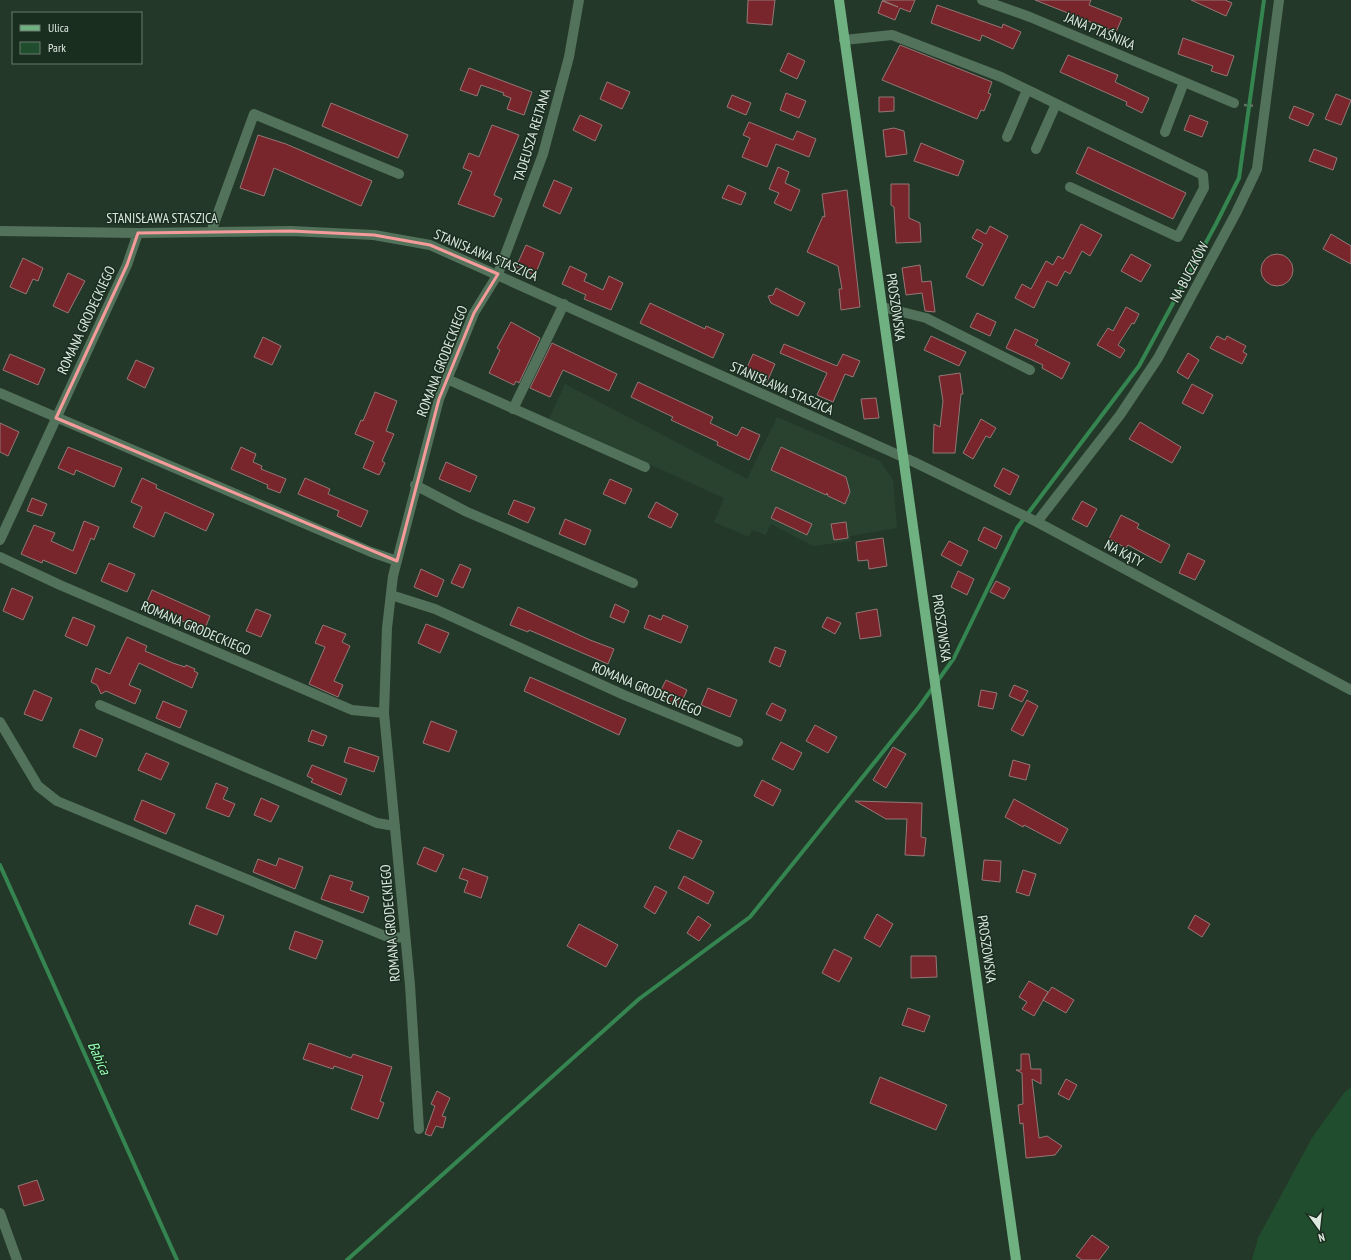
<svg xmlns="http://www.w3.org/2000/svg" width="1351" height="1260" font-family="'PT Sans Narrow',sans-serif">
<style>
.built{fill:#28422f}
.green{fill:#214d2f}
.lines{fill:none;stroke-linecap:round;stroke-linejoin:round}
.stream{stroke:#358550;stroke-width:4}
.building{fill:#78262b;stroke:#947776}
.path{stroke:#607264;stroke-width:2.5;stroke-dasharray:3 3;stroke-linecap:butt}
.minor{stroke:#53725b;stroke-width:10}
.major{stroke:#70b181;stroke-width:10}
.marked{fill:none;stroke:#f59b9a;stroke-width:3;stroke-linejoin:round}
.labels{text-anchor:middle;stroke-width:3;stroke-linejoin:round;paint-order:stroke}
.street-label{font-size:14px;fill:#dde9df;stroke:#1a2e1f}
.water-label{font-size:15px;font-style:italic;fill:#95feb2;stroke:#1a2e1f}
</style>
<rect width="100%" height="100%" fill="#243829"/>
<path class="built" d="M565 384 747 479 777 417 880 461 893 480 897 528 850 536 851 541 813 546 771 524 766 535 752 530 749 537 714 522 724 498 549 419Z"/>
<path class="green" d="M1351 1087V1260H1252L1258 1238 1312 1138 1344 1093Z"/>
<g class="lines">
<path class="stream" d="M0 865 177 1260
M347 1260 639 999 750 917 919 707 954 658 1017 528 1139 366 1216 224 1239 178 1264 0"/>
</g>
<path class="building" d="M748 0H775L772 25 747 23Z
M882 0H915L910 12 900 8 895 20 878 13 882 1 898 7Z
M1035 0H1091L1089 5 1122 18 1116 32Z
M1191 0H1225L1232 3 1226 16Z
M937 5 1002 28 1003 24 1021 32 1013 49 982 35 980 41 931 23Z
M1183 38 1234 56 1227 76 1211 71 1213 66 1178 54Z
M900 45 992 82 988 93 991 94 984 111 981 110 977 119 882 80Z
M788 53 805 61 797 79 780 71Z
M1068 55 1118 75 1115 82 1149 98 1142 113 1126 105 1127 102 1060 72Z
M469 68 532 92 524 115 507 109 511 98 503 95 504 93 481 85 477 96 460 90Z
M607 82 630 92 622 109 600 99Z
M786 93 806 101 799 118 780 110Z
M1336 94 1351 100 1341 125 1325 119Z
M732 95 751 103 746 115 727 107Z
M879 97H894V111L879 112Z
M331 103 408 135 398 158 322 126Z
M1294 106 1314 114 1308 126 1289 118Z
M580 115 602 125 595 141 573 130Z
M1190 115 1208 122 1202 137 1184 130Z
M749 122 793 140 797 131 816 139 809 157 776 144 767 167 742 157 750 138 743 135Z
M492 125 519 135 494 195 502 199 494 217 458 204 472 172 463 168 469 153 479 157Z
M894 128 904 131 907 154 886 157 883 130Z
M258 135 286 144 372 181 361 206 274 168 264 196 240 188Z
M921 143 964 161 958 176 914 161Z
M1088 147 1186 193 1173 219 1076 173Z
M1314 149 1337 158 1333 170 1309 161Z
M778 167 789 172 785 183 800 190 791 211 774 203 779 193 769 189Z
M554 180 572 188 560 214 543 206Z
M891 184H909V218L920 223 921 242 896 243 894 207 891 205Z
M728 185 746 193 741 205 722 198Z
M847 190 860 307 841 310 839 289H842L838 266 807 252 823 216 825 217 822 194Z
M1081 224 1102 235 1090 256 1082 251 1070 274 1065 271 1057 286 1047 281 1034 308 1015 298 1022 284 1031 289 1046 261 1053 265 1058 256 1063 259Z
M990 226 1008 236 983 286 966 277 983 244 972 238 977 229 986 234Z
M1331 234 1351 246V264L1323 249Z
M526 245 544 253 535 275 516 267Z
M1261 270a16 16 0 1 1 32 0a16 16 0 1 1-32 0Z
M1131 254 1151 265 1141 282 1121 271Z
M23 258 43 268 38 281 33 279 26 294 10 287Z
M920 265 922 282 931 281 935 312 925 311 922 293 906 295 902 268Z
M570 266 587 274 584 281 603 290 609 276 623 283 611 310 584 299 586 295 562 284Z
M68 273 85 281 68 313 53 306Z
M776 288 805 303 798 316 771 303 768 296 773 295Z
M650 303 705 329 706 326 724 334 713 358 640 323Z
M1126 307 1139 314 1134 324 1132 323 1118 345 1125 350 1120 358 1097 345 1108 328 1113 331Z
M977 313 996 322 990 336 970 327Z
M511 322 540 338 519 383 516 381 514 385 489 373 500 350 497 348Z
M1015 329 1038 340 1035 345 1070 363 1062 379 1042 368 1043 365 1006 348Z
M931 336 966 352 959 366 924 350Z
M1217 336 1225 340 1227 336 1246 346 1243 352 1247 354 1242 364 1210 348Z
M263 337 281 346 272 365 254 357Z
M552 343 617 374 609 391 563 370 550 397 530 388Z
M784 344 837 366 843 354 860 361 853 377 845 374 833 402 817 395 827 373 780 353Z
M1188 353 1199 360 1188 379 1177 372Z
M10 354 45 369 38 385 3 370Z
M753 354 775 364 767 382 745 372Z
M136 360 154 368 145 388 127 379Z
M960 373 963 394H961L955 453H933L934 424 940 427 943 401 939 376Z
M638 382 713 417 710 423 737 436 742 427 760 435 749 460 717 445 718 442 671 420 673 417 631 397Z
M1192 384 1213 395 1203 414 1182 403Z
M375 392 397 401 386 431 394 434 382 461 385 463 379 475 363 468 374 442 355 434 361 420 363 421Z
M876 398 879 418 864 419 861 399Z
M981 419 996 428 990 438 986 436 973 459 963 453Z
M1140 422 1181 447 1172 463 1129 439Z
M0 423 19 432 8 456 0 452Z
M68 447 122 468 114 487 76 470 74 475 58 468Z
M241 447 256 454 253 462 262 466 261 469 286 479 280 493 267 488 268 485 231 469Z
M781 447 846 477 850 492 845 504 828 496 827 493 826 495 771 470Z
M446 462 477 476 470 492 439 479Z
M1003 468 1019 476 1010 495 994 486Z
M142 478 157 485 156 488 214 514 206 531 165 512 154 537 133 527 142 507 131 502Z
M305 478 330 489 328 494 368 511 361 527 337 516 339 511 298 494Z
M610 479 632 489 625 504 603 494Z
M32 498 47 504 42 516 27 511Z
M514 500 535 508 528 523 508 514Z
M1082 501 1097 509 1087 527 1072 519Z
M656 502 678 514 671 528 648 517Z
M776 507 812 524 807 535 771 518Z
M1121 515 1139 524 1137 528 1170 545 1161 563 1128 545 1126 548 1109 539Z
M565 519 591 530 585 545 559 534Z
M84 521 99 527 94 540 91 538 76 574 43 560 42 563 21 554 34 525 55 533 51 541 73 551Z
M846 522 848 538 834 540 831 524Z
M984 527 1002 536 996 549 978 540Z
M883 538 887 566 869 569 868 560 858 561 856 542Z
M949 541 968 551 961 566 941 555Z
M1188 553 1205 561 1195 580 1179 573Z
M109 563 135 574 127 592 101 581Z
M460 564 471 569 463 588 451 583Z
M421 569 444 580 437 597 414 587Z
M958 571 974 579 967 595 951 587Z
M996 581 1010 588 1004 599 990 592Z
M12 588 33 597 23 620 3 611Z
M152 590 210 616 204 631 146 604Z
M615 604 629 611 624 623 610 617Z
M518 607 590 640 614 649 608 664 529 630 528 632 510 625Z
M256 609 271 615 261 637 246 631Z
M877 609 881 636 860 639 856 613Z
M649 615 661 620 663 615 688 626 681 643 644 628Z
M73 617 95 626 87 646 65 636Z
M827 617 841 623 835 634 822 627Z
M426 624 449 633 440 653 418 643Z
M323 625 346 634 342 642 350 646 334 681 343 685 338 697 309 684 325 647 315 643Z
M127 637 147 646 145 651 173 663 185 667 186 665 195 669 194 671 198 673 192 688 139 663 129 685 141 690 135 704 106 691 101 694 97 685 91 682 96 668 110 674Z
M775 647 786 651 780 667 769 662Z
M530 677 626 719 619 735 524 691Z
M666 680 687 690 680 706 658 696Z
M1014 685 1028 691 1022 702 1009 696Z
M708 688 737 700 730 717 701 705Z
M34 690 52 698 42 721 24 714Z
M981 690 997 693 993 709 978 706Z
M1027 700 1038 706 1023 736 1011 730Z
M163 701 187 711 180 728 156 718Z
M772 703 786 710 781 721 766 714Z
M431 721 457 731 449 752 423 743Z
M815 725 837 737 828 753 806 741Z
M80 729 103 739 96 757 73 747Z
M312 730 327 736 323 746 308 741Z
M781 742 802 753 793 770 772 759Z
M349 747 379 757 374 772 344 762Z
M893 747 906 754 886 788 873 780Z
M146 753 169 763 161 780 138 770Z
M1013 760 1030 765 1026 780 1009 776Z
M312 765 347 779 341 795 311 782 313 779 307 776Z
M762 780 781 790 773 806 754 796Z
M216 783 228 788 223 799 235 804 229 817 206 808Z
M261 798 279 806 271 822 254 815Z
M1014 799 1068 829 1060 844 1024 825 1023 827 1005 817Z
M142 800 175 814 166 834 134 820Z
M855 801 922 803 921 837 926 838 924 856 905 855 907 819H886Z
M678 830 702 841 693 859 669 848Z
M424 847 444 855 436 872 417 864Z
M279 858 303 867 295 889 253 872 258 859 276 866Z
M984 860 1001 861 1000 882 982 880Z
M463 868 488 877 481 898 464 892 468 881 459 878Z
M1023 870 1036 874 1029 896 1016 892Z
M330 875 353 882 350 890 369 897 363 913 321 899Z
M684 876 714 892 708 904 678 888Z
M655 886 667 892 655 914 644 907Z
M196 905 224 916 217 935 189 924Z
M877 914 893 924 880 947 864 938Z
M1195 915 1210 924 1202 937 1188 928Z
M698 916 711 925 699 941 687 933Z
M579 924 618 945 606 967 567 946Z
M295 931 323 941 316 959 289 949Z
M834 949 852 958 839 982 822 973Z
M911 956H936L937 977 911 978Z
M1029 981 1048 992 1034 1016 1022 1009 1027 1002 1019 997Z
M1052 987 1074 1000 1066 1013 1043 1000Z
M908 1008 930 1016 924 1032 902 1025Z
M309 1043 351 1058 353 1054 392 1067 380 1101 384 1103 378 1119 351 1109 363 1076 334 1066 333 1069 303 1059Z
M1021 1054H1029L1031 1069H1041V1084L1032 1079 1039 1138 1047 1136 1062 1146 1055 1155 1026 1158 1023 1123 1020 1124 1018 1105 1023 1104 1022 1073 1016 1070H1021Z
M880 1077 947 1105 936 1130 870 1103Z
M1066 1079 1077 1085 1069 1100 1058 1094Z
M437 1091 450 1098 442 1116 446 1117 443 1128 436 1126 431 1136 425 1134 435 1106 431 1104Z
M37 1180 44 1200 24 1206 18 1186Z
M1092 1235 1109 1247 1099 1260H1082L1076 1256Z"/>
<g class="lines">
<path class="path" d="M1244 105 1255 106"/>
<path class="minor" d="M982 0 1030 17 1234 103
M844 40 892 35 1001 77 1203 175 1204 188 1178 237 1070 187
M1165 132 1184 82
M1007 137 1027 90
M1036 149 1056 104
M0 231 138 233 291 231 374 235 430 245 914 462 1037 522 1351 690
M211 232 254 114 399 174
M882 307 926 318 1030 370
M447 379 645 467
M0 393 371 552 397 561
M513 409 564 304
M415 485 467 512 633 583
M1037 522 1120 415 1158 358 1236 213 1257 169 1279 0
M0 540 127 265 138 233
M0 557 60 585 352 710 384 713
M391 595 435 609 624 695 738 742
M100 705 377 823 395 826
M0 722 38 786 57 801 390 938 405 937
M419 1129 410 985 384 713 387 628 393 576 439 399 474 313 498 274 543 154 569 57 579 0
M0 1213 17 1260"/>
<path class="major" d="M839 0 1016 1260"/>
</g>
<path class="marked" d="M291 231 374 235 430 245 498 274 474 313 439 399 397 561 56 418 127 265 138 233Z"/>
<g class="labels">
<g class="street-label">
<text transform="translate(1100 31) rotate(23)" y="5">JANA PTAŚNIKA</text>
<text transform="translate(532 135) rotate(-73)" y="5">TADEUSZA REJTANA</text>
<text x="162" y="223">STANISŁAWA STASZICA</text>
<text transform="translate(486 255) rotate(23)" y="5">STANISŁAWA STASZICA</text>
<text transform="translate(1189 272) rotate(-62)" y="5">NA BUCZKÓW</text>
<text transform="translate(896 307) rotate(82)" y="5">PROSZOWSKA</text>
<text transform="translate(86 320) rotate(-65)" y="5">ROMANA GRODECKIEGO</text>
<text transform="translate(442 361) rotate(-69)" y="5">ROMANA GRODECKIEGO</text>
<text transform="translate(782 388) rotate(24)" y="5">STANISŁAWA STASZICA</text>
<text transform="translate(1124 553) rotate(28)" y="5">NA KĄTY</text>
<text transform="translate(196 628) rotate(23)" y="5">ROMANA GRODECKIEGO</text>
<text transform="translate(942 628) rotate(82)" y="5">PROSZOWSKA</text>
<text transform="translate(647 689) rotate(23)" y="5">ROMANA GRODECKIEGO</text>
<text transform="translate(390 923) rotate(-95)" y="5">ROMANA GRODECKIEGO</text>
<text transform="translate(987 949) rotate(82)" y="5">PROSZOWSKA</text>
</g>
<g class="water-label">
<text transform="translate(99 1058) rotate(66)" y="5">Babica</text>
</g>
</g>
<rect x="12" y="12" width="130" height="52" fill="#1a2e1f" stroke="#68796c"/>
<rect x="20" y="25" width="20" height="6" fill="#70b181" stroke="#68796c"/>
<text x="48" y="32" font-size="12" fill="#dde9df">Ulica</text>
<rect x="20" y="42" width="20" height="12" fill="#214d2f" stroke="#68796c"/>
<text x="48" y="52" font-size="12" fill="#dde9df">Park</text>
<g transform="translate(1319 1228) rotate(165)" stroke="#1a2e1f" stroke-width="3" paint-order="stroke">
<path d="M0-3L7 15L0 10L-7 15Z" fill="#dde9df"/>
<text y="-6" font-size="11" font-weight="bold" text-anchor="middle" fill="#dde9df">N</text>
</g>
</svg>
